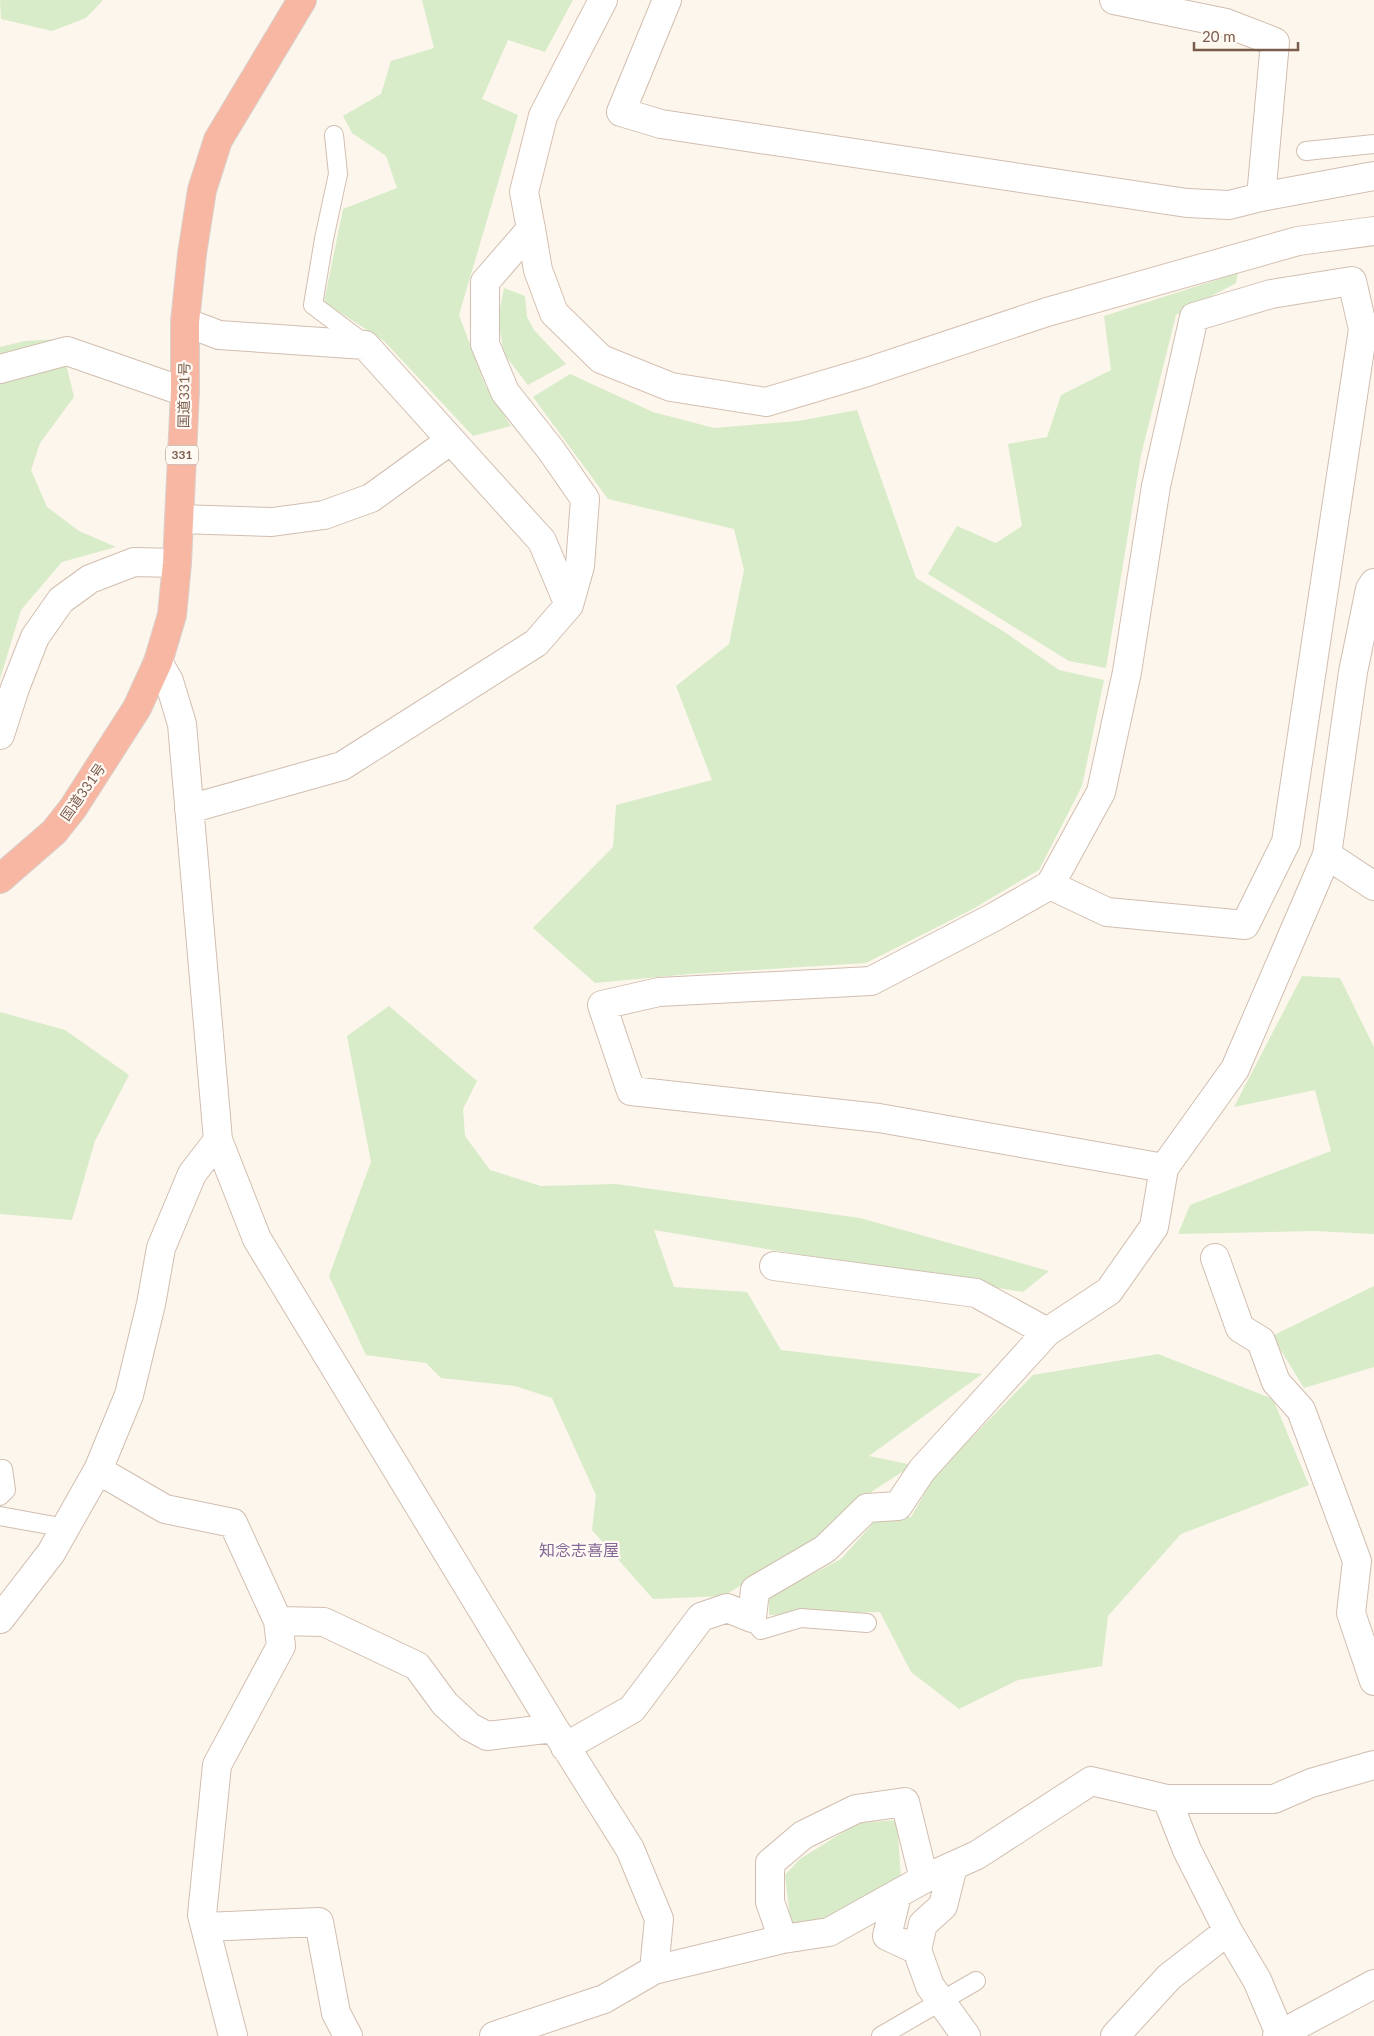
<svg xmlns="http://www.w3.org/2000/svg" width="1374" height="2036" font-family="Lato,'Noto Sans JP',sans-serif">
<style>
.green{fill:#d8ecc9}
.lines{fill:none;stroke-linecap:round;stroke-linejoin:round}
.lane-casing{stroke:#d1beb0;stroke-width:20}
.street-casing{stroke:#d1beb0;stroke-width:30}
.secondary-casing{stroke:#d6c0b0;stroke-width:30}
.highway-casing{stroke:#dad1cd;stroke-width:30}
.lane{stroke:#fff;stroke-width:18}
.street{stroke:#fff;stroke-width:28}
.secondary{stroke:#fff;stroke-width:28}
.highway{stroke:#f7b7a3;stroke-width:28}
.labels{text-anchor:middle;stroke-width:4.5;stroke-linejoin:round;paint-order:stroke}
.shield{fill:#fffaf3;stroke:#a28b7f;stroke-width:1}
.shield-label{font-size:12px;font-weight:bold;fill:#7a5c4d}
.street-label{font-size:14px;fill:#7a5c4d;stroke:#fffaf3}
.quarter-label{font-size:16px;fill:#846695;stroke:#fffaf3}
</style>
<rect width="100%" height="100%" fill="#fdf6ec"/>
<path class="green" d="M0 0H103L86 18 52 31 1 19Z
M422 0H573L545 52 508 40 482 99 518 115 459 315 486 387 511 426 473 436 384 341 324 302 343 209 397 188 386 156 352 133 343 116 381 94 391 61 434 48Z
M1238 273 1236 283 1176 315 1141 455 1106 668 1069 661 928 574 957 526 996 543 1022 526 1008 444 1047 437 1061 395 1111 370 1104 316Z
M504 288 525 296 527 317 534 330 566 364 528 385 504 354 498 319Z
M60 339 74 397 40 443 31 470 47 507 79 531 116 547 62 562 21 610 0 679V347L25 341Z
M570 374 653 412 714 428 798 421 857 410 916 578 1003 631 1059 670 1104 680 1082 786 1039 870 971 910 866 963 690 974 595 983 533 928 613 847 616 805 712 780 676 686 729 644 744 570 734 529 608 499 533 397Z
M1302 976 1340 978 1374 1047V1234L1314 1231 1178 1234 1190 1205 1331 1151 1315 1090 1234 1107Z
M389 1006 477 1081 463 1109 465 1136 490 1170 541 1186 616 1184 860 1218 1049 1271 1023 1292 654 1230 674 1287 747 1292 781 1350 982 1374 869 1456 913 1465 874 1490 822 1534 724 1596 653 1599 592 1530 596 1495 552 1398 515 1386 441 1378 426 1363 366 1355 329 1276 371 1162 347 1036Z
M0 1012 65 1030 129 1075 95 1141 72 1220 0 1214Z
M1374 1286V1367L1304 1388 1272 1336Z
M1158 1354 1273 1399 1309 1485 1181 1534 1108 1616 1102 1666 1018 1680 959 1709 911 1672 880 1612 769 1615V1597L841 1559 877 1519 911 1517 935 1475 1033 1375Z
M897 1820 901 1878 833 1917 791 1926 785 1875 800 1859 858 1823Z"/>
<g class="lines">
<g class="lane-casing">
<path id="lane" d="M334 135 338 174 324 239 313 305 365 344
M1306 151 1374 144
M0 1496 6 1490 3 1469
M0 1516 66 1528
M752 1618 761 1630 801 1618 867 1623
M881 2036 976 1981"/>
</g>
<g class="street-casing">
<path id="street" d="M667 0 621 112 661 124 1187 203 1229 205 1261 197
M1114 0 1226 23 1275 42 1261 197 1374 176
M1352 281 1363 329 1286 842 1245 925 1107 912 1050 885 1101 792 1127 672 1156 486 1194 317 1271 294Z
M185 322 219 335 365 345 542 541 569 605
M0 369 67 351 185 392
M179 519 272 522 324 515 371 498 451 440
M158 662 169 681 182 724 218 1140 257 1239 554 1728 630 1849 659 1919 654 1970 604 1999 494 2036
M0 735 15 688 35 637 61 600 90 579 134 562 177 563
M189 809 342 766 536 643 569 605 580 566 585 499 551 450 505 392 485 344V282L531 229
M1327 855 1374 886
M1050 885 994 917 871 981 659 992 602 1005 631 1091 879 1118 1164 1168
M1215 1258 1240 1328 1261 1341 1276 1382 1301 1410 1357 1561 1351 1613 1374 1681
M774 1266 976 1293 1047 1332
M98 1470 165 1509 233 1523 278 1621 281 1646 217 1765 202 1915 233 2036
M0 1619 51 1553 98 1470 129 1395 151 1304 161 1248 192 1174 218 1140
M278 1621 324 1622 417 1666 445 1704 470 1727 487 1736 554 1728
M565 1747 632 1709 701 1617 727 1608 752 1618 755 1590 825 1549 867 1508 898 1506 922 1470 1047 1332 1109 1291 1154 1227 1164 1168 1235 1069 1327 855 1353 672 1370 589 1374 583
M1167 1799 1187 1850 1228 1931 1257 1980 1280 2034
M953 1866 943 1906 923 1924 917 1950 930 1986 966 2036
M897 1895 887 1936 917 1950
M205 1927 319 1922 336 2013 348 2036
M783 1939 770 1902V1863L803 1835 856 1809 905 1802 924 1879
M654 1970 783 1939 829 1932 924 1879 977 1855 1091 1781 1167 1799H1274L1311 1783 1374 1765
M1115 2036 1169 1977 1228 1931
M1277 2036 1374 1984"/>
</g>
<g class="secondary-casing">
<path id="secondary" d="M603 0 543 116 524 192 531 229 538 270 554 313 601 359 671 387 766 402 867 372 1047 312 1298 241 1374 231"/>
</g>
<g class="highway-casing">
<path id="highway" d="M0 879 54 832 73 808 137 708 158 662 172 615 177 563 185 392V322L192 254 202 190 218 140 302 0"/>
</g>
<use href="#lane" class="lane"/>
<use href="#street" class="street"/>
<use href="#secondary" class="secondary"/>
<use href="#highway" class="highway"/>
</g>
<g class="labels">
<rect class="shield" x="166" y="445.5" width="32" height="19" rx="4"/>
<g class="shield-label">
<text x="182" y="459">331</text>
</g>
<g class="street-label">
<text transform="translate(184 395) rotate(-89)" y="5">国道331号</text>
<text transform="translate(83 792) rotate(-55)" y="5">国道331号</text>
</g>
<g class="quarter-label">
<text x="579" y="1556">知念志喜屋</text>
</g>
</g>
<path d="M1194 42v8h104v-8" fill="none" stroke="#7a5c4d" stroke-width="2.5"/>
<text x="1202" y="42" font-size="15" fill="#7a5c4d" stroke="#fffaf3" stroke-width="4" paint-order="stroke">20 m</text>
</svg>
